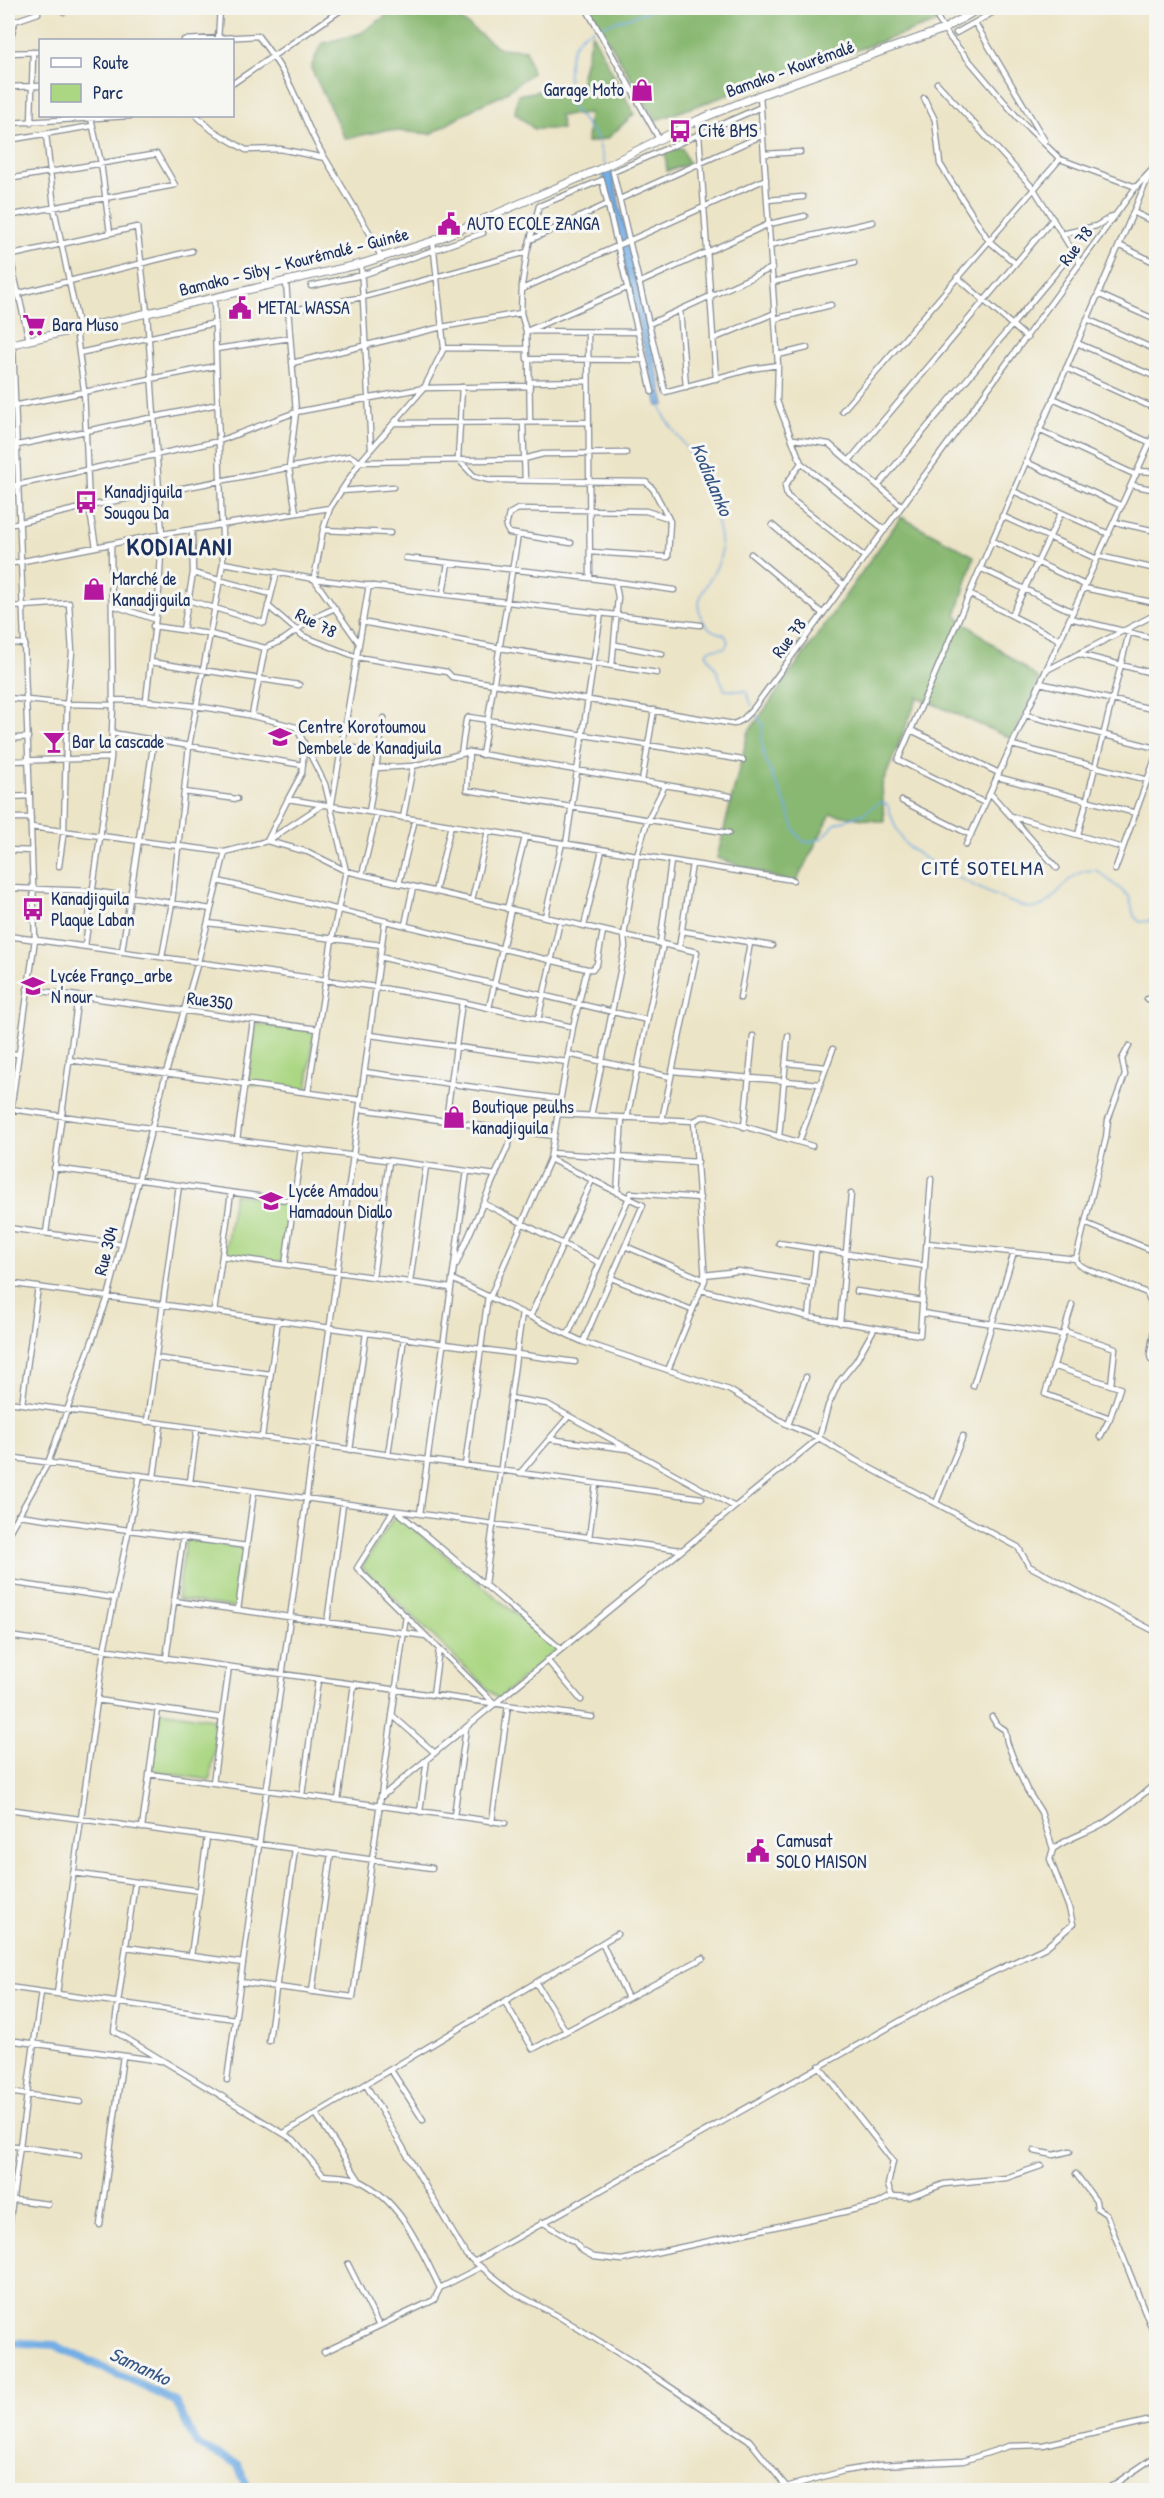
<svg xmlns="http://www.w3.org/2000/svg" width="1164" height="2498" font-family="'Patrick Hand',sans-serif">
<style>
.green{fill:#abd783;stroke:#638370;stroke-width:1.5}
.forest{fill:#88b871;stroke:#527468;stroke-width:1.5}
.water{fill:#73aee4;stroke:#476ea1;stroke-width:1.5}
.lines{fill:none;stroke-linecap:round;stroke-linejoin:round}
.stream{stroke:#73aee4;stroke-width:1.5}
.river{stroke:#73aee4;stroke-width:8}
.minor-casing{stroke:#848a92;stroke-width:7}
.trunk-casing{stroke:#848a92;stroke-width:9}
.minor{stroke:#fff;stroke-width:4.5}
.trunk{stroke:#fff;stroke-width:7}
.labels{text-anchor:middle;stroke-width:6;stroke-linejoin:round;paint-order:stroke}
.street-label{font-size:18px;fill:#1b2f5e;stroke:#f6f6f2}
.poi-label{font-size:18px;fill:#1b2f5e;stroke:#f6f6f2;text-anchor:start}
.water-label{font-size:20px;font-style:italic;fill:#355586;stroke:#f6f6f2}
.neighbourhood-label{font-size:20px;letter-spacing:1.5px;fill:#1b2f5e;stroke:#f6f6f2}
.district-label{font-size:24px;font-weight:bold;letter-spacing:1.5px;fill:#1b2f5e;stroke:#f6f6f2}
</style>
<rect width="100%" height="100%" fill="#f6f6f2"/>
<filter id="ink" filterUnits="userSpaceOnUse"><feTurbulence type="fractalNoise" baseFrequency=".0167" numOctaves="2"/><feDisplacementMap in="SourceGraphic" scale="12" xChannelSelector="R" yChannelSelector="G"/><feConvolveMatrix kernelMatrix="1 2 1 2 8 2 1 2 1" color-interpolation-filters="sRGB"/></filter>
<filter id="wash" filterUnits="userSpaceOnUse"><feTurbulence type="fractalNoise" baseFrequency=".008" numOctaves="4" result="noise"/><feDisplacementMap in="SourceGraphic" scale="24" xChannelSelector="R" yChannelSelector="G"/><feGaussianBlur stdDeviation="1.35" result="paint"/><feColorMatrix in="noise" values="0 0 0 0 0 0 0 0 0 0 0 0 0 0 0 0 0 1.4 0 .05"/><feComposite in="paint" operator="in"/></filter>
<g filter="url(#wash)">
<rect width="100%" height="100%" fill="#ece4c6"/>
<path class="green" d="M256 1024 314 1031 307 1091 248 1084Z
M234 1194 292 1203 283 1263 225 1254Z
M396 1514 558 1649 498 1699 362 1567Z
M186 1539 245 1548 236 1608 177 1599Z
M160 1711 219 1720 210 1780 152 1771Z"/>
<path class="forest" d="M397 8H446L498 48 526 50 532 73 501 96 478 106 431 134 385 130 345 139 311 68 321 44 361 33Z
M594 8H931L940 21 656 120 590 10Z
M592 33 634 114 608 138 587 143 589 113 560 116 562 129H534L515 113 518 95 549 89 578 93Z
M682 148 689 164 667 171 665 151Z
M901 517 974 556 956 616 1040 680 1012 739 918 697 882 785 884 822 831 814 795 884 717 858 748 733Z"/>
<path class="water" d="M611 167 665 405 658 406 602 171Z"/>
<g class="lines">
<path class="stream" d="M599 27 658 8
M594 29C562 39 569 76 569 104L597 137 605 165
M661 406C665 423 678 434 687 449 704 477 719 515 721 549 722 575 687 595 703 620 708 630 715 632 725 635L728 642 725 648 711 649 706 653 717 671 725 690 746 691 752 706
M753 711 763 725C756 754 774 777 785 802 792 817 791 833 806 843L823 838 835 824 865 813 880 802 887 804C891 816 896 831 904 842 915 858 1017 911 1035 908 1056 904 1062 879 1082 872 1085 870 1091 871 1096 870L1129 896 1134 916 1140 922 1149 921 1156 913"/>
<path class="river" d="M8 2342 54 2345 175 2401 197 2445 237 2464 249 2490"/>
</g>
</g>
<g filter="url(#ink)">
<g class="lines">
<g class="minor-casing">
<path id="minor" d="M64 8V12
M586 8 659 139
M931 8 950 38 1018 118 1060 159 1136 187
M975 23 1045 141
M956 33 1001 8
M184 40 258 36C271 53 283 70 292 89 303 112 311 137 325 158
M218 40 220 8
M8 49 15 21 38 13
M8 53 40 52
M937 83 1034 189 1080 263
M232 84 344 8
M8 87 40 86
M760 95 778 365 777 401 801 463 885 530
M924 98 935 120 940 164 989 241 1015 263
M761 107 613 172 665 392 751 369 778 365
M197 116 212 130 246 150 280 149 325 158 375 242 381 258
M91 118 101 163 110 233
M698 120 716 379
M8 123 130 116
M31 123 33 52
M46 134 54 208 79 329
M8 140 92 126
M764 154 800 152
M8 179 157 154 175 185 8 216
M620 199 763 135
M767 200 803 197
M1133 212 1156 223
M1062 234 1096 226 1113 216
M530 240 608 204
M770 245 873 222
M1119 245 1156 263
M8 248 29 340
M8 256 137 227 147 313 162 534 159 590 146 700
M361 264 371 449
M957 277 1027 338
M286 282 296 412 289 468 296 513
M773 282 854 263
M639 283 769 224 805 216
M311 286 362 275 483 233
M522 289 766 179
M1098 294 1156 320
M8 296 192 251
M680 310 686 387
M288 311 363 297 527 252
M775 319 831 305
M1087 319 1156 350
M649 324 772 268
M76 330 84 390 89 506 96 547
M529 330 627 288
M526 331 638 332
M588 332 590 578
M713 339 775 313
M1077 343 1156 377
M444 348 527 349
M216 349 290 338
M79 353 215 323
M778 355 807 348
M529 359 530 422
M644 360 527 359 526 331 521 313 522 285 527 252 539 206 602 180 652 392
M292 363 442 327 521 313
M1066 368 1156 409
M530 382 588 381
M462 387 458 459 474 476 489 480 646 482 653 489 668 517
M1053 398 1151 443
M8 407 216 366
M842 411 1060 159
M523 422 525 481
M394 423 588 422
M1039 430 1136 475
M793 439 829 444 902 506
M8 447 218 404
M849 461 1053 219
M1026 462 1122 506
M801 463 785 486 787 496 865 557
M1138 471 1156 472
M1132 485 1156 490
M878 486 1073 252
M8 487 219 441 296 412 424 388 530 386
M342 491 393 487
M1013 491 1109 534
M1002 516 1097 559
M1114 522 1156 531
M8 525 89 506 350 456 360 462 524 459 543 454 626 453
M772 525 844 585
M323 530 390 533
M992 541 1085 585
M571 543 509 533 506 527 509 514 518 509 646 511 668 518 670 521 668 557 590 552
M111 544 113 702
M751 554 823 614
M1099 556 1156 569
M406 558 590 578 674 590
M223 563 314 579 700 625
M8 564 162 534 330 508
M980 568 1073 612
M193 573 271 594
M1084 588 1156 603
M443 594 448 563
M969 594 1060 640
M188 600 264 623 277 572
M112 605 154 619
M268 606 303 636 357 657 447 672 452 677 734 724 742 720 753 709 1136 187 1151 171
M8 607 69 603 72 652 67 704 64 830 59 866
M1012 615 1061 513
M1070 618 1156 639
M362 622 500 648 657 673
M153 626 210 634 265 648 283 640 315 617 335 608
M183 630 193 573 192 530
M8 643 25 644
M359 643 314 579 323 530 330 508 360 462 424 388 444 348 433 241
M616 645 662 654
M1078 654 1156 674
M151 662 299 685
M612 666 618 597 615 581
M1047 670 1156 614
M1040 683 1156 710
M8 698 67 704 113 705 111 758 85 946
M112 700C175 701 236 710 296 727L325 784 346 871 332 939 308 1093
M252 715 265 648
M1026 715 1156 748
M911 730 999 773
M112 733 303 765
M8 739 28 737
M1012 745 1148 780
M342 746 378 752
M469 752 467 790 729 833
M461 754 466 720 469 717 743 760
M482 755 518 535
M8 761 111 758
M376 768 413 766 469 752 730 796
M997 777 1136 813
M642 781 654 710
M184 792 237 799
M990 793 1057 868
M8 797 30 796
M288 799 302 773 304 747
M902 801 971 835
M332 803 369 585
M985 803 898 760 1151 171 1156 163
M369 812 384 718
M1011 816 1123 848
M8 818H31
M403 818 413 766
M31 827 225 852 267 841 308 852 346 871 697 952 662 1120
M1078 835 1129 633
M269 840 322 805
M267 841 288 799 793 880
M566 844 601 613
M966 845 1156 430
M8 850 32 851
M1115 870 1156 756
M362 875 377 813
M218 881 587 969H593L597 964 603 931
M399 884 415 819
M8 888 93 891 211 909
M435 892 451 825
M472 900 488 831
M507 909 525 837
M545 917 562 843
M208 923 382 945
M405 925 413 887
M584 926 602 850
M682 931 772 946
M8 936 376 987 462 1002 573 1027
M660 944 671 861
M679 948 692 864
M122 951 154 740
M162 957 172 903 189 746 223 563 214 298
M380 957 647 1020
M27 989 318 1029
M740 998 750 943
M1147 999 1156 1001
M489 1008 511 909
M538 1020 560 921
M370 1035 567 1062
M1129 1046 1122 1059 1125 1075 1108 1120 1106 1138 1076 1259 1078 1264 1087 1269 1147 1293 1156 1315 1150 1355 1151 1360 1156 1362
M8 1053 18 1054
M568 1054 671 1077
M69 1060 361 1100
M786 1063 826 1067
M672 1071 820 1084
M365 1072 560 1099
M10 1109 496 1175
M360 1109 554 1136
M558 1114 694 1121 702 1117H712L812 1146
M591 1116 625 947 624 936 637 855 648 819 665 785
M627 1118 663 944
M446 1121 462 1002
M744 1127 753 1036
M8 1131 35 939 13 344
M779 1137 788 1036
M237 1140 253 1021
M799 1142 833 1049
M551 1153 698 1162
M550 1159 643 1205 583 1342
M54 1168 294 1201
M617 1193 622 1118
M483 1203 600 1263
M1085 1223 1156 1252
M8 1228 122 1244
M46 1233 78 996
M779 1243 925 1266
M927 1243 1076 1259
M625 1246 705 1280
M222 1256 451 1288
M285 1265 301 1149
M456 1265 515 1130
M704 1275 738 1271 813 1283
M373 1277 389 1161
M611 1278 692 1310
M452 1279 583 1342 729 1390 788 1425 819 1438 855 1460 1018 1547 1029 1566 1156 1632
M410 1282 426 1166
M8 1283 575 1362
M701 1290 809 1317 920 1335 931 1179
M856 1291 923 1301
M490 1297 550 1159 573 1027 587 969
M1072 1305 1045 1394 1110 1418
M214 1312 231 1193
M922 1313 1063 1335
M530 1317 592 1180
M809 1317 816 1249
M840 1323 851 1194
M1064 1331 1115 1348 1111 1385
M568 1335 631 1193 700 1198
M156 1358 270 1374
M1053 1366 1120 1388 1110 1418 1100 1437
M668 1370 705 1280 694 1121
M973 1386 1014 1252
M510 1398 547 1404 733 1506
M8 1402 702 1498
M22 1404 38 1287
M147 1422 179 1185
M788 1425 806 1377
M262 1437 278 1320
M549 1439 627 1449
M350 1450 366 1333
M388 1455 404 1338
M8 1457 681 1550
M465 1466 488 1296
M520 1473 569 1416
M154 1477 161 1424
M190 1482 197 1429
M936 1503 963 1436
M393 1511 357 1568 495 1704
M398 1512 561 1649
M420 1514 467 1171
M18 1515 247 1546
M8 1534 48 1463 108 1297 166 1073 198 962 225 852
M589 1538 596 1484
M8 1582 115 1598
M485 1584 522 1313
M174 1601 426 1636
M238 1610 254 1491
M327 1623 343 1504
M8 1636 592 1717
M166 1659 183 1538
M547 1660 581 1700
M433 1695 439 1649
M97 1700 222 1718
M392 1715 435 1753
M992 1717 996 1724 1005 1730 1007 1742 1017 1768 1027 1790 1041 1812 1053 1849C1069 1837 1087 1833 1104 1823 1122 1811 1140 1797 1156 1783
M149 1774 505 1823
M213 1783 229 1667
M302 1795 318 1680
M381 1797 819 1438 828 1406 839 1382 856 1361 874 1329
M338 1800 354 1684
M8 1809 432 1868
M420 1812 427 1759
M454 1816 466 1728
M492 1822 508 1706
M142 1828 158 1709
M73 1873 200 1891
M135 1882 114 2031 294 2140 323 2175C335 2177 349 2175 360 2181 402 2202 420 2248 440 2288
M602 1943 628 1998
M126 1947 243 1963
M191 1956 207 1837
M240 1982 353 1997 406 1616
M536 1983 566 2031
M8 1987 235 2019
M312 1992 331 1854
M57 1994 104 1650 140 1475
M505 2002 533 2049 703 1958
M8 2040 162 2061
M269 2041 295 1849
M819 2066 893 2161 888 2185 891 2194
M391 2070 423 2120
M227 2080 385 921
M366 2085 466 2255 513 2292 558 2316 636 2364 749 2440 789 2490
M8 2092 80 2102
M316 2114 359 2180
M284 2133 617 1934
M8 2145 79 2155
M1034 2151 1054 2155 1070 2151
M1076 2174 1096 2201 1097 2208 1106 2214 1156 2339
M8 2199 48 2204
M542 2222 575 2242 581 2250 594 2257 622 2260 844 2212 877 2204 892 2196 909 2197 944 2184 1006 2178 1041 2166
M100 2225 123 2056
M8 2234 41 1992
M474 2262 955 1990 1046 1947 1073 1924 1069 1908 1050 1859 1053 1849
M348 2264 379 2326
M324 2352 434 2300 440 2288 481 2267
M786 2487 844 2471 880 2465 963 2461 1009 2446 1043 2445 1156 2419
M1106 2490 1156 2456"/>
</g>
<g class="trunk-casing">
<path id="trunk" d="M8 345 361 264 433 241 600 169 698 120 760 95 944 29 980 8"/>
</g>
<use href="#minor" class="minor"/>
<use href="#trunk" class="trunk"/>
</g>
</g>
<defs>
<g id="shop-bare" transform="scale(1.8)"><path d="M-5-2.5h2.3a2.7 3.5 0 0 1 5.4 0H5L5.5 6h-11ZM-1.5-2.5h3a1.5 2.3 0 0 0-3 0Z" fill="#b5179e" stroke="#f6f6f2" stroke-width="2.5" paint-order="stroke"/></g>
<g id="bus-bare" transform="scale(1.8)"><path d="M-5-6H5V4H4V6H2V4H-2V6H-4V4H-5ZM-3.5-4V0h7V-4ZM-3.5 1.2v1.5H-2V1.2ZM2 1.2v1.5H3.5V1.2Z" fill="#b5179e" stroke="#f6f6f2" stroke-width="2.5" paint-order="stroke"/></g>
<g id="civic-bare" transform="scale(1.8)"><path d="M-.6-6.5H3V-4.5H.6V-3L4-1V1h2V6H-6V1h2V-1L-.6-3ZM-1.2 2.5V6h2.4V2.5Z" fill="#b5179e" stroke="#f6f6f2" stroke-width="2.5" paint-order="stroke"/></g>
<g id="supermarket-bare" transform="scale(1.8)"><path d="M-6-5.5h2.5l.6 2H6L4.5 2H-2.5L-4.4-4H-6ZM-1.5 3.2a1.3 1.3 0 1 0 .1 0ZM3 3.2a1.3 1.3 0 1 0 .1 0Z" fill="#b5179e" stroke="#f6f6f2" stroke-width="2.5" paint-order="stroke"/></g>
<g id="school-bare" transform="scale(1.8)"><path d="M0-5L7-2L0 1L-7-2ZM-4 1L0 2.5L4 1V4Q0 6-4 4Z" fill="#b5179e" stroke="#f6f6f2" stroke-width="2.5" paint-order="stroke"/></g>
<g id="bar-bare" transform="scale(1.8)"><path d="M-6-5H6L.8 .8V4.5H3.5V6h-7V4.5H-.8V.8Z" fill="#b5179e" stroke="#f6f6f2" stroke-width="2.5" paint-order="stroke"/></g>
</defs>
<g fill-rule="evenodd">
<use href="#shop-bare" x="642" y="90"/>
<use href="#bus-bare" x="680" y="131"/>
<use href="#civic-bare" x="449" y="224"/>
<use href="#civic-bare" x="240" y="308"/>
<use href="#supermarket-bare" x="34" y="325"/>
<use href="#bus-bare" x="86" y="502"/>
<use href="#shop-bare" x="94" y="589"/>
<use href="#school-bare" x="280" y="737"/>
<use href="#bar-bare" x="54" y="742"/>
<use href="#bus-bare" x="33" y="909"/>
<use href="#school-bare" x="33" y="986"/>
<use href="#shop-bare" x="454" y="1117"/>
<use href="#school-bare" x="271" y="1201"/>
<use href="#civic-bare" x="758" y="1851"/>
</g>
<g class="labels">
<g class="street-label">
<text transform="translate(790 69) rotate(-20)" y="6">Bamako - Kourémalé</text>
<text transform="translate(1076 246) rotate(-54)" y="6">Rue 78</text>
<text transform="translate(294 262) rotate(-14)" y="6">Bamako - Siby - Kourémalé - Guinée</text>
<text transform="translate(316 623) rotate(28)" y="6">Rue 78</text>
<text transform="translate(789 638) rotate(-53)" y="6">Rue 78</text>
<text transform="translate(210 1001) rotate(8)" y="6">Rue350</text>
<text transform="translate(106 1251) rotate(-76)" y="6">Rue 304</text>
</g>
<g class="poi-label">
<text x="624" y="96" text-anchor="end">Garage Moto</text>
<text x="698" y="137">Cité BMS</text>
<text x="467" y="230">AUTO ECOLE ZANGA</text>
<text x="258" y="314">METAL WASSA</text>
<text x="52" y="331">Bara Muso</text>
<text x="104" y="498">Kanadjiguila<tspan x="104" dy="21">Sougou Da</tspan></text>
<text x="112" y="585">Marché de<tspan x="112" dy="21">Kanadjiguila</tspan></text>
<text x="298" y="733">Centre Korotoumou<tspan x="298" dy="21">Dembele de Kanadjuila</tspan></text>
<text x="72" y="748">Bar la cascade</text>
<text x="51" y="905">Kanadjiguila<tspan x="51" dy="21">Plaque Laban</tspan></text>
<text x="51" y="982">Lycée Franço_arbe<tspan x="51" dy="21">N'nour</tspan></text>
<text x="472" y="1113">Boutique peulhs<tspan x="472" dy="21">kanadjiguila</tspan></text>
<text x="289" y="1197">Lycée Amadou<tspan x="289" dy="21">Hamadoun Diallo</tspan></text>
<text x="776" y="1847">Camusat<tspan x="776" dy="21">SOLO MAISON</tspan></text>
</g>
<g class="water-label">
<text transform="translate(712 479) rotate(67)" y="7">Kodialanko</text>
<text transform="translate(140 2366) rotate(25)" y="7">Samanko</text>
</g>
<g class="neighbourhood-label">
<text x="983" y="875">CITÉ SOTELMA</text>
</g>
<g class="district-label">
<text x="180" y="555">KODIALANI</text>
</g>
</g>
<rect width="1164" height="2498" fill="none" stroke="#f6f6f2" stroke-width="30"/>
<rect x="39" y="39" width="195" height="78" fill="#f6f6f2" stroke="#9ea6b7" stroke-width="1.5"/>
<rect x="51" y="58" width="30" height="9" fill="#ffffff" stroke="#9ea6b7" stroke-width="1.5"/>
<text x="93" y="69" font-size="18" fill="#1b2f5e">Route</text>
<rect x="51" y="84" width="30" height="18" fill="#abd783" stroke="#9ea6b7" stroke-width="1.5"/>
<text x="93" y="99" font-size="18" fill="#1b2f5e">Parc</text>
</svg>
